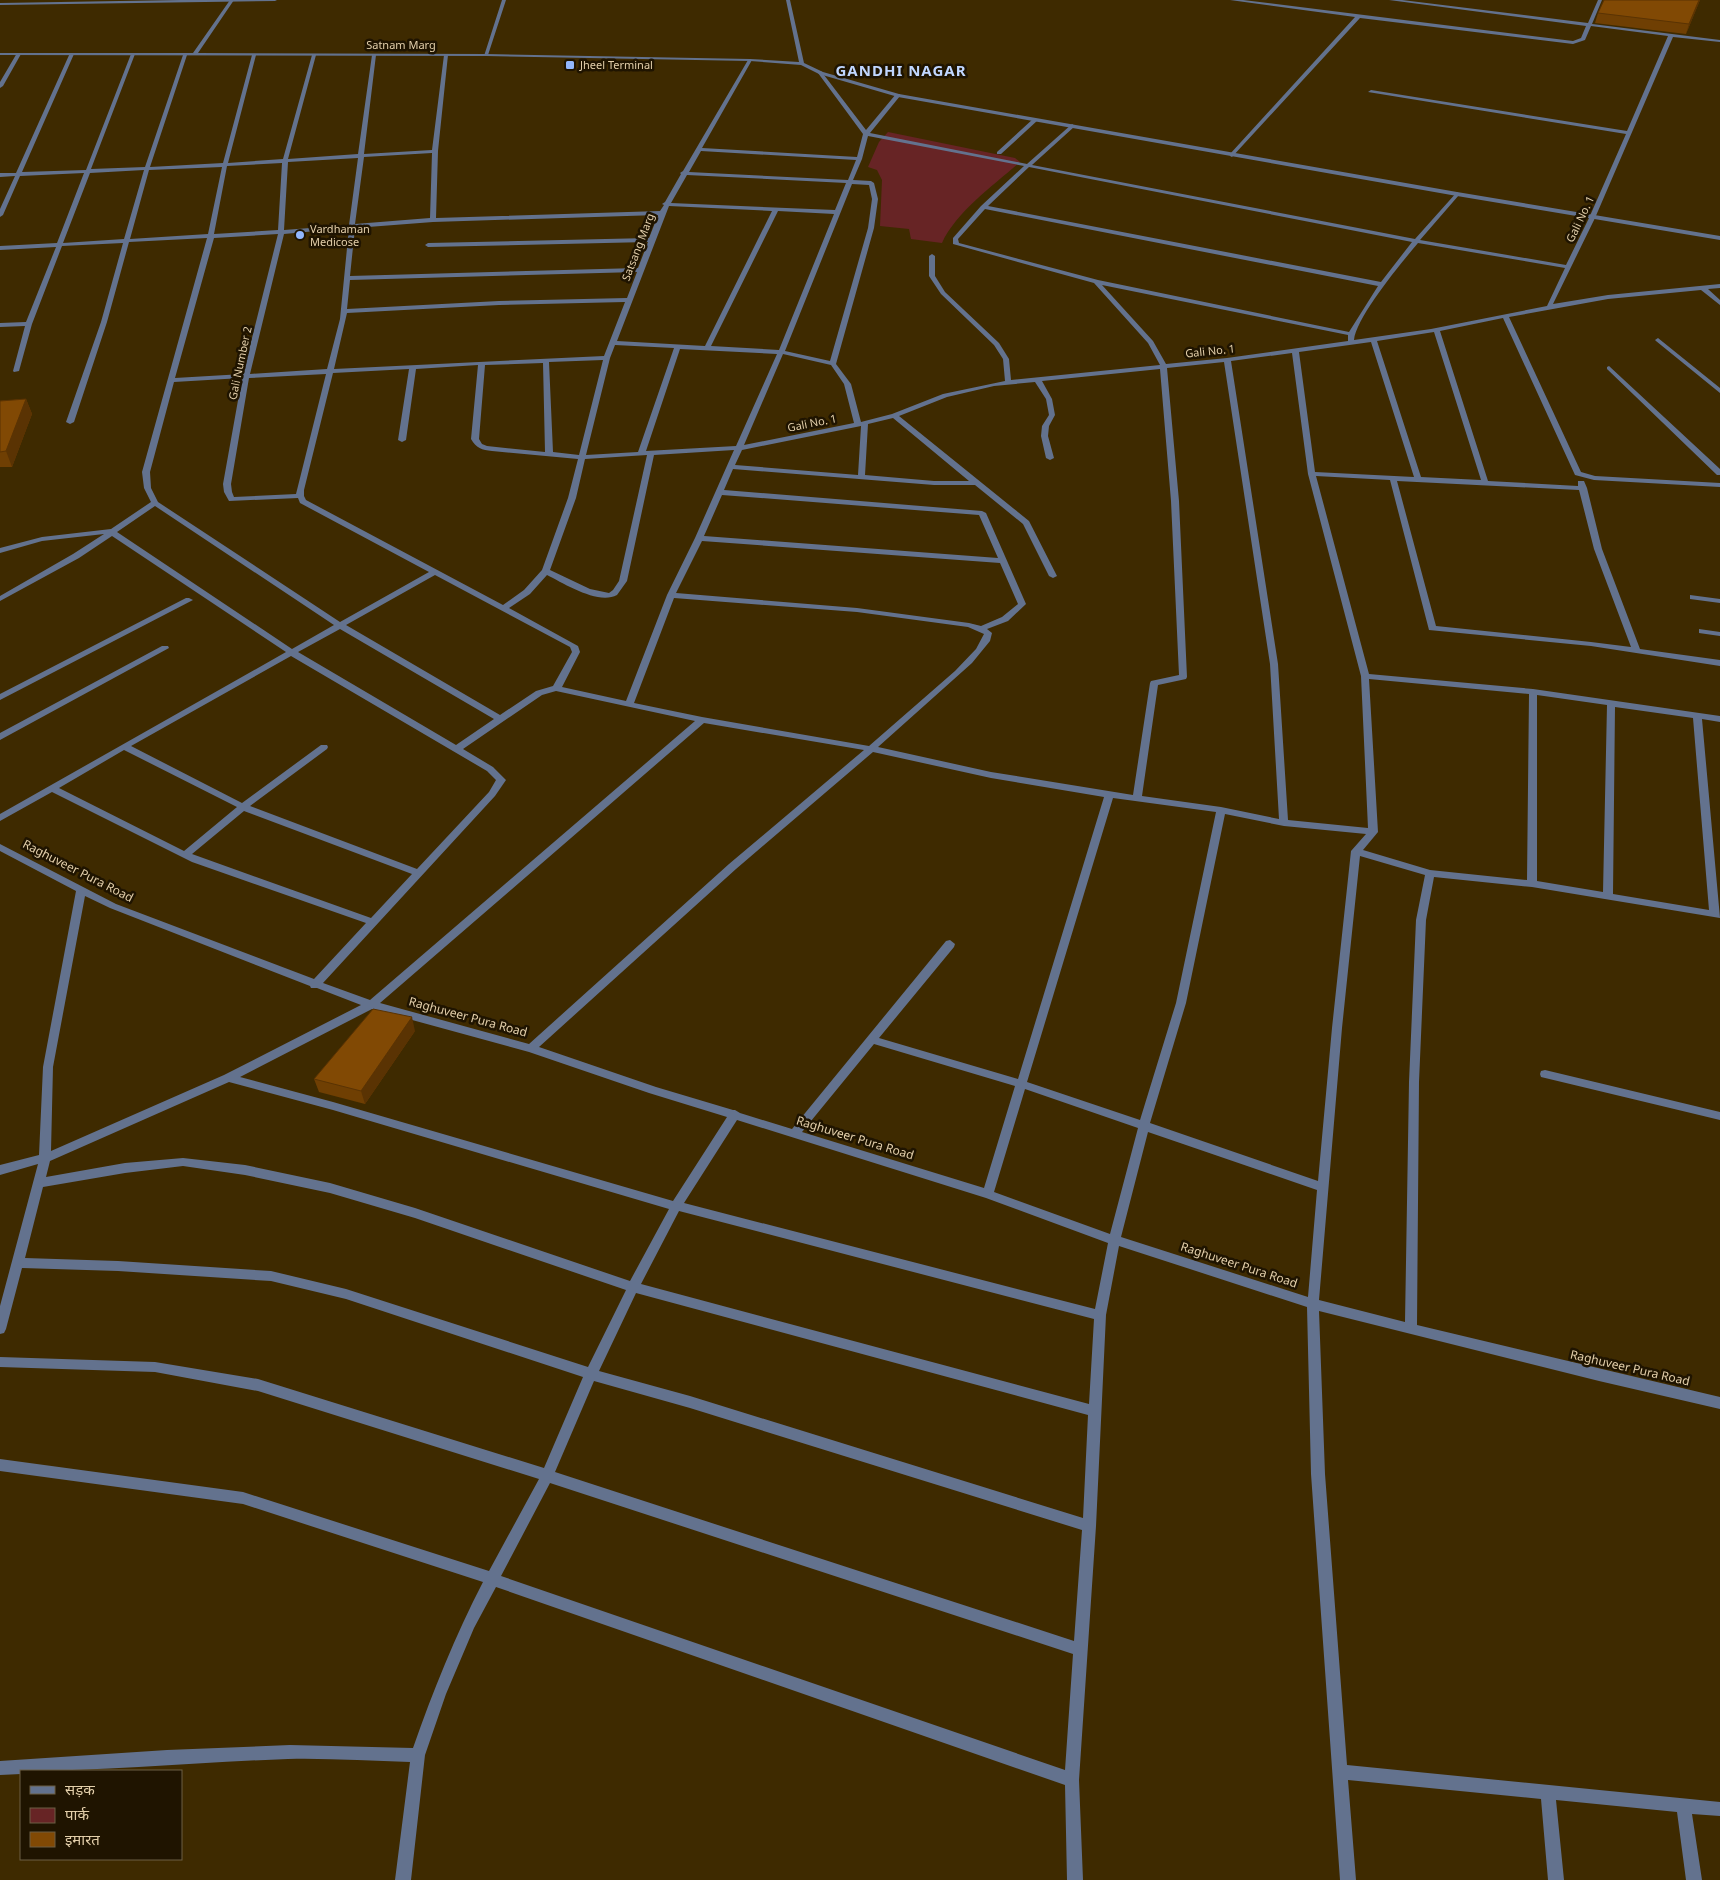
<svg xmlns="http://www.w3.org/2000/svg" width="1720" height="1880" font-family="'Noto Sans','Noto Sans Devanagari',sans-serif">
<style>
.green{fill:#672425}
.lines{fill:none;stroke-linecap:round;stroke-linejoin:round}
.minor{fill:#63728e;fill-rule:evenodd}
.tertiary{fill:#63728e;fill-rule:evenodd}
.wall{fill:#6f3f03}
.shaded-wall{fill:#5a3303}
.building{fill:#814904;stroke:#5a3303}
.poi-dot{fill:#92b7fd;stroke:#1f1400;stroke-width:2}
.labels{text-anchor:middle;stroke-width:5;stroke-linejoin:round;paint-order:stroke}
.far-street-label{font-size:11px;fill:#e3cfaa;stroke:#1f1400}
.far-poi-label{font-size:11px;fill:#e3cfaa;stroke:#1f1400;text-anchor:start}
.street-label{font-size:12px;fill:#e3cfaa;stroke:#1f1400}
.far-district-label{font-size:15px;font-weight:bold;letter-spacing:1px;fill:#c1d7ff;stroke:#1f1400}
</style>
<rect width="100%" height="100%" fill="#3e2a00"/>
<path class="green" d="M888 132 1015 158 1020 162C994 185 956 212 942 243L911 239 909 229 880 226 882 180 877 170 868 167 879 142Z"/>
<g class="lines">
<path class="minor" d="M180 0H277L275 1 0 5V3Z
M502 0H506L488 55 484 56Z
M1230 0H1243L1573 41 1581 38 1586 26 1389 0H1402L1588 23 1598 0H1602L1592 24 1720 40V42L1673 37 1595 218 1553 304 1608 295 1720 284V288L1708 289 1720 300V305L1701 290 1608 299 1509 317 1581 472 1595 476 1720 483V487L1594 480 1575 475 1503 318 1440 331 1488 481 1578 486V481H1584L1587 488 1602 549 1640 649 1720 660V666L1591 646 1429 630 1390 480 1316 476 1369 674 1533 689 1720 716V722L1702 719 1720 918 1532 887 1434 877 1426 920 1419 1082 1417 1325 1720 1397V1409L1599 1381 1319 1311 1325 1474 1347 1765 1720 1802V1816L1692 1814 1702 1880H1686L1677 1812 1556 1800 1564 1880H1548L1541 1799 1348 1780 1356 1880H1340L1311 1474 1307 1307 1119 1246 1106 1315 1096 1526 1079 1780 1083 1880H1067L1065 1785 496 1587 474 1628 446 1694 425 1755 411 1880H395L410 1762C369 1761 328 1758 288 1759 199 1762 110 1771 21 1771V1774L0 1775V1761L167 1750 290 1745 413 1748C433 1691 455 1636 483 1582L243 1504 0 1471V1459L243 1492 489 1571 539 1479 258 1391 155 1372 0 1367V1357L155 1362 258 1379 544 1468 583 1377 346 1299 271 1281 118 1271 22 1268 6 1329 4 1333 0 1334V1306L38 1164 0 1175V1165L39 1155 43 1067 76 891 0 851V844L116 904 314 979 366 923 192 862 52 792 0 821V814L286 652 112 536 79 558 0 601V596L73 554 104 534 42 541 0 553V548L42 537 111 529 151 502 144 488 142 472 207 238 129 242 107 322 74 422 70 424 66 422 101 322 123 243 62 246 32 324 19 371 14 372 13 371 25 326 0 327V323L26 322 56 247 0 250V246L57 243 84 173 20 176 3 215 0 217V209L15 176 0 177V173H16L70 53 74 54 22 172 86 170 131 54 133 53 135 54 91 169 145 167 183 55 185 54 187 55 150 167 223 163 252 55 254 54 256 55 228 163 283 159 312 55 314 54 316 55 288 159 358 154 372 55 374 54 376 55 364 154 432 150 444 55 446 54 448 55 438 151 436 218 660 211 664 205 662 204 665 202 681 174 680 173 683 171 748 60 750 59 752 60 702 148 857 157 863 134 818 73 821 71 866 130 896 94H900V96L870 133 1027 164 1072 124 1075 126 1074 127 1032 165 1415 239 1457 192 1460 194 1459 195 1420 240 1566 265 1589 218 1626 134 1368 92 1371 90 1627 131 1668 36 1591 26 1585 40 1573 44 1360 18 1232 157 1230 156V154L1355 17ZM868 136 1024 166 981 206 953 238V244L1094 283 1148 343 1160 365 1011 380 1009 359 999 343 945 292 935 276V256L932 254 929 256V276L941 294 994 345 1003 359 1005 381 943 394 892 414 861 422 851 384 836 364 874 228 878 199 874 183 871 181 853 180 862 159ZM701 151 856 160 848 180 689 172ZM432 153 430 218 355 224 364 157ZM358 158 349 225 284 230 288 162ZM282 163 278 230 214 234 227 166ZM222 167 208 234 130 239 149 170ZM1029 167 1412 242 1381 282 988 206ZM144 170 124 239 63 243 90 173ZM687 175 846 183 835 210 671 203ZM852 184 869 185 872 199 868 228 830 361 785 351ZM669 206 772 211 705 346 617 341ZM985 209 1378 286 1349 332 1098 280 959 243 958 239ZM778 211 834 214 779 350 711 346ZM658 215 649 238 428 243 425 245 428 247 648 242 638 268 350 276 355 228 433 222ZM349 228 340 319 327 369 250 374 284 234ZM278 234 243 374 175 378 214 238ZM1418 243 1565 268 1547 306 1431 329 1354 340C1356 317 1402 262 1418 243ZM637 272 627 298 499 301 347 309 350 280ZM1102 285 1348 335V341L1227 358 1166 364 1153 341ZM625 302 604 356 334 369 347 313 499 305ZM1434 332 1481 480 1421 477 1377 341ZM1371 342 1414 477 1315 472 1299 352ZM615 345 674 348 638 452 586 455 610 358ZM680 349 777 354 736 446 646 451ZM1292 353 1308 474 1361 676 1368 828 1288 820 1278 664 1231 361ZM783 354 831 365 844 384 854 423 744 445ZM603 360 579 455 553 452 549 362ZM1224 362 1270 664 1279 819 1221 807 1142 796 1158 685 1186 679 1187 677 1179 501 1167 368ZM543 363 545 452 487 446 482 444 479 439 485 365ZM478 365 471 439C476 448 482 450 492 451L578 459 568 498 542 570 524 590 503 605 306 500 304 496V490L333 373 409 369 398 440 402 442 406 440 416 369ZM1160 369 1171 501 1179 675 1151 681 1150 683 1133 795 991 772 878 747 972 663 990 641 992 633 987 629 1008 621 1026 604 986 513 982 511 724 490 733 469 934 485H975L1023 524 1049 576 1053 578 1057 576 1029 521 899 416 947 397 994 386 1035 382 1046 399 1049 415 1042 426 1041 436 1046 458 1050 460 1054 458 1048 436 1049 426 1055 415 1052 399 1042 381ZM326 374 296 494 234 497 232 492 231 484 249 378ZM242 378 223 484 224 492 229 501 298 498 300 503 429 572 340 622 158 502 151 488 150 472 174 382ZM893 418 969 481H934L865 475 868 424ZM861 426 858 475 735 465 742 450ZM734 450 695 538 667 595 626 701 562 687 580 652 578 646 509 608 530 594 547 575C565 584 598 605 617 595L627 581 654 455ZM647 455 619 581 613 590 609 593 590 589 550 570 576 498 585 459ZM1397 481 1579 490 1594 549 1631 647 1591 642 1436 626ZM722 495 979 515 998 558 704 536ZM155 506 334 625 292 649 117 532ZM702 541 1000 563 1018 604 1002 617 981 626 969 623 857 608 676 593ZM435 575 570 647 572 652 553 686 536 691 500 715 346 625ZM674 598 857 612 968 627 984 634 976 649 955 671 869 746 702 717 634 703ZM340 629 494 719 456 745 298 652ZM291 656 487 771 496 780 489 792 417 869 250 806 327 749 328 747 327 745H321L242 803 131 746ZM1369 679 1529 694 1527 880 1430 870 1363 850 1378 832ZM556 691 695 721 370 1000 323 983 495 796 506 780 493 767 463 749 542 695ZM1537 695 1607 705 1603 892 1537 881ZM1615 707 1693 718 1709 910 1613 894ZM704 723 864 750 729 864 529 1044 380 1003ZM124 750 237 807 184 851 59 788ZM873 752 991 778 1104 797 1018 1079 879 1038 954 947 955 944 950 940 946 941 792 1129 740 1113 735 1110H733L656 1087 539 1047 736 869ZM1113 798 1216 812 1176 1003 1140 1120 1027 1082ZM244 811 412 874 371 918 192 854ZM1225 814 1284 826 1366 834 1351 851 1332 1028 1318 1181 1150 1123 1186 1003ZM1360 856 1425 875 1416 920 1409 1082 1405 1322 1319 1300 1342 1028ZM85 896 110 908 310 986 311 988H317L361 1005 224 1075 51 1151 53 1067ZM372 1009 529 1052 649 1093 727 1117 673 1201 333 1102 240 1077ZM874 1044 1015 1086 984 1188 802 1132ZM229 1082 333 1110 669 1209 630 1281 415 1208 330 1183 245 1165 183 1158 125 1163 46 1177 50 1161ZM1025 1089 1138 1128 1110 1234 994 1192ZM737 1120 986 1198 1108 1243 1095 1309 684 1203ZM1148 1132 1317 1190 1308 1297 1121 1237ZM183 1166 245 1175 330 1193 415 1218 626 1290 588 1367 346 1289 271 1271 118 1261 25 1258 43 1187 125 1173ZM679 1211 1094 1319 1089 1404 641 1284ZM636 1293 1088 1415 1083 1518 690 1396 599 1371ZM594 1381 690 1408 1082 1530 1074 1641 555 1472ZM550 1483 1073 1654 1065 1770 501 1576Z
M17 53 21 54 3 86 0 88V82Z
M1033 119 1038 120 1001 154H997V152Z
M1658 338 1720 388V393L1656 341 1655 340Z
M1609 366 1720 469V475H1717L1607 369V367Z
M1690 595 1720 599V603L1690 599Z
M186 598H189L193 600 0 700V694Z
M1699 629 1720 632V636L1699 633Z
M162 646H168L169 648 0 740V733Z
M1545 1070 1720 1112V1120L1541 1077 1540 1074 1541 1071Z"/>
<path class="tertiary" d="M230 0H234L198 53 486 54 750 59 799 62 786 0H790L804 63 823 72 899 94 1457 192 1720 236V240L1457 196 898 97 819 74 801 65 750 61 486 56 0 55V53H193Z"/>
</g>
<path class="wall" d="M1700 0 1686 34 1595 23 1598 13Z
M26 399 32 414 12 467H0V401Z
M415 1031 365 1104 319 1092 314 1079Z"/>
<path class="shaded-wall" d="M1699 0H1700L1686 34 1689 24Z
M26 399 32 414 12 467 6 451Z
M412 1017 415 1031 365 1104 361 1091Z"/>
<path class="building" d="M1604 0H1699L1689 24 1598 13Z
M26 399 6 451 0 452V401Z
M373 1009 412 1017 361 1091 314 1079Z"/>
<g class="poi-dot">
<rect x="565" y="60" width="10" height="10" rx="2.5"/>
<circle cx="300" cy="235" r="5"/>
</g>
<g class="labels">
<g class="far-street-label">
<text x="401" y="49">Satnam Marg</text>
<text transform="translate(1580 219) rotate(-64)" y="4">Gali No. 1</text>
<text transform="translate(638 247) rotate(-69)" y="4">Satsang Marg</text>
<text transform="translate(1210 351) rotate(-6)" y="4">Gali No. 1</text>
<text transform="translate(240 363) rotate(-78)" y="4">Gali Number 2</text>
<text transform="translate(812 423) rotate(-11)" y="4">Gali No. 1</text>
</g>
<g class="far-poi-label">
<text x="580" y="69">Jheel Terminal</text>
<text x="310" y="233">Vardhaman<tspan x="310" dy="13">Medicose</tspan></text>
</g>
<g class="street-label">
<text transform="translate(78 871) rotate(27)" y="4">Raghuveer Pura Road</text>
<text transform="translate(468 1017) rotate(15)" y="4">Raghuveer Pura Road</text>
<text transform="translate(855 1138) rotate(17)" y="4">Raghuveer Pura Road</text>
<text transform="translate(1239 1265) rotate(18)" y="4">Raghuveer Pura Road</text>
<text transform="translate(1630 1368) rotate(13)" y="4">Raghuveer Pura Road</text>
</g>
<g class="far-district-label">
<text x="901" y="76">GANDHI NAGAR</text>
</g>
</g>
<rect x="20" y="1770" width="162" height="90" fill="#1f1400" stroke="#6d5f44"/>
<rect x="30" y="1786" width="25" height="8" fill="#63728e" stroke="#6d5f44"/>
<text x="65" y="1795" font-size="15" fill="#e3cfaa">सड़क</text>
<rect x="30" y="1808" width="25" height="15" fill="#672425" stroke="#6d5f44"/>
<text x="65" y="1820" font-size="15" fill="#e3cfaa">पार्क</text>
<rect x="30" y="1832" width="25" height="15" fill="#814904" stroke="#6d5f44"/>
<text x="65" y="1845" font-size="15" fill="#e3cfaa">इमारत</text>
</svg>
